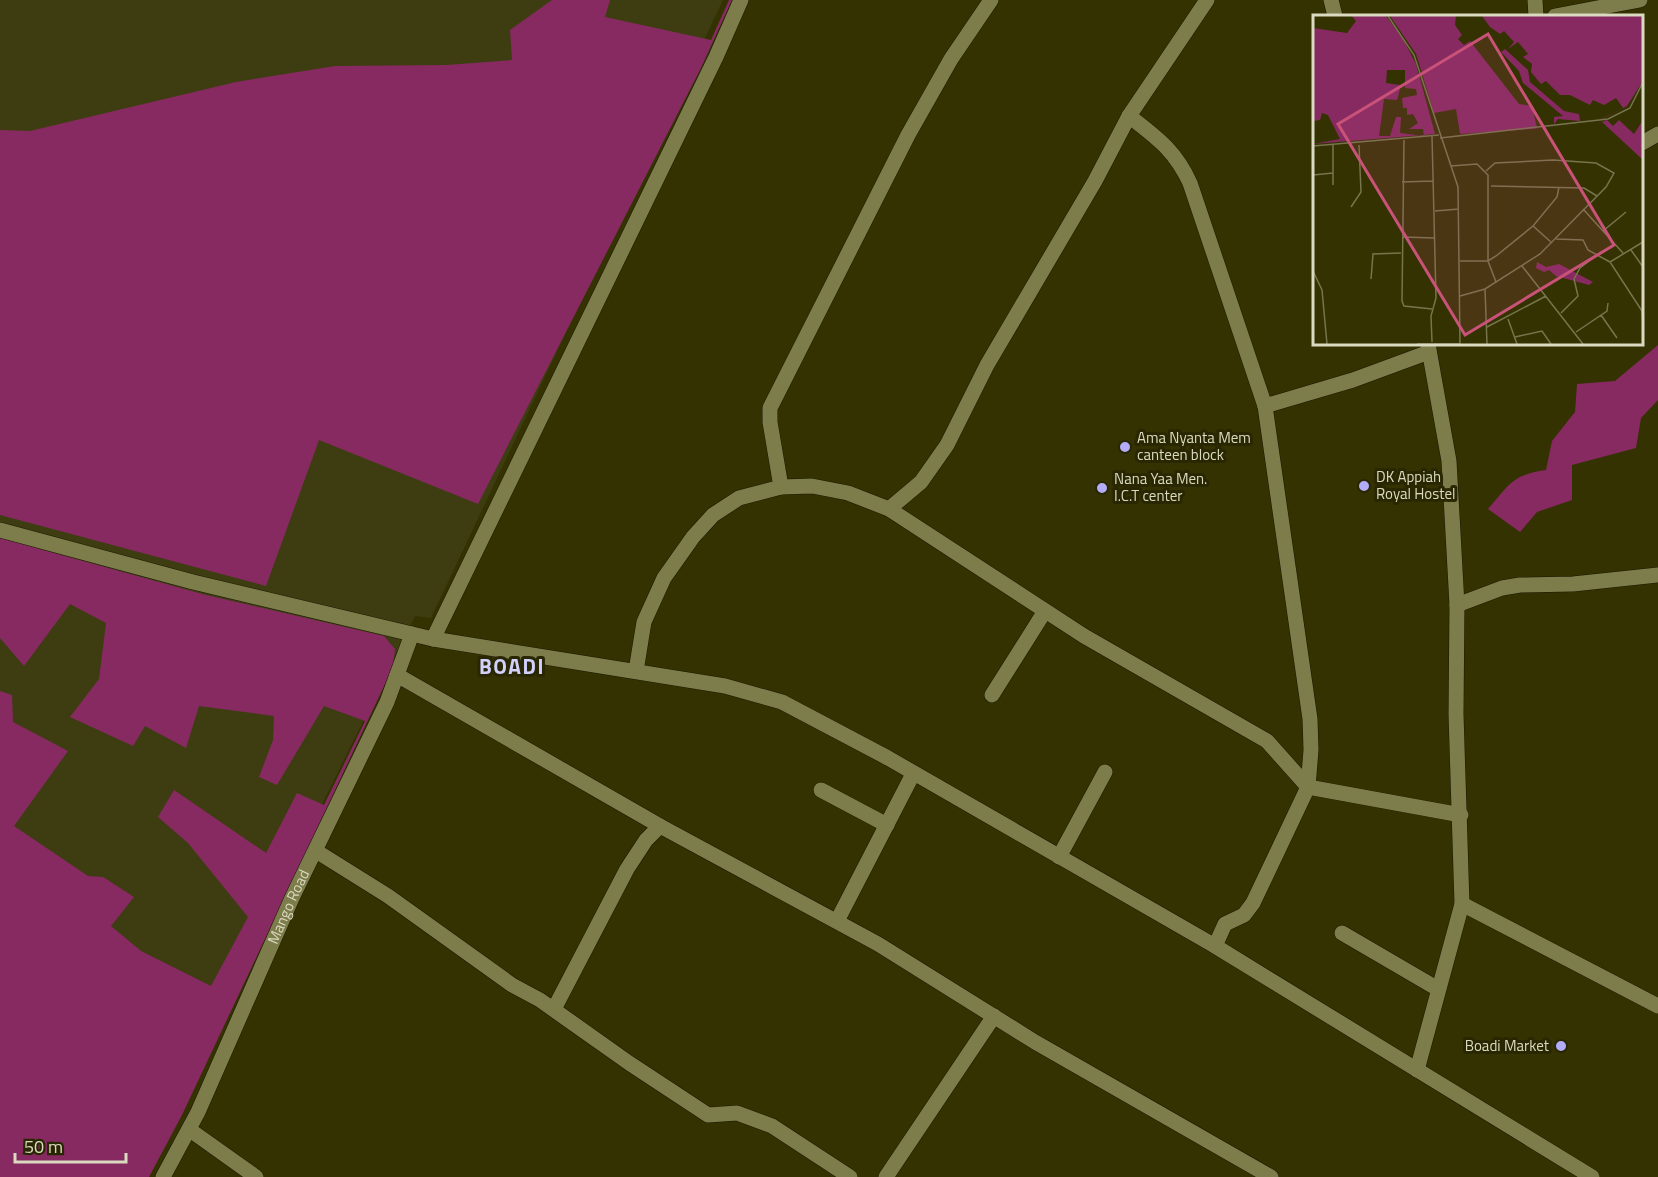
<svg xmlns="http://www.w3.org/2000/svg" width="1658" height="1177" font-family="'Titillium Web',sans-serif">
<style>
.built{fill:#3e3d11}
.green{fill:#872a62}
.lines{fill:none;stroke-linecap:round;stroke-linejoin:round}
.minor-casing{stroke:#1a1902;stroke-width:16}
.minor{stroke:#7d7c4b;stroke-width:15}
.poi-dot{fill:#b3adf9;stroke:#292702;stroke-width:2}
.labels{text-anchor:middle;stroke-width:6;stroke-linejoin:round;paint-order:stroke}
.poi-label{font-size:15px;fill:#dadac0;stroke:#292702;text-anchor:start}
.street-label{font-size:15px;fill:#dadac0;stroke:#292702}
.district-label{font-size:21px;font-weight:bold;letter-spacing:1.5px;fill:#d2d0fc;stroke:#292702}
.inset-road{fill:none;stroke:#76754d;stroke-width:1.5}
.view{fill:#c95279;fill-opacity:0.15;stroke:#c95279;stroke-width:3}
.inset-edge{fill:none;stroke:#dadac0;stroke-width:3}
</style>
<rect width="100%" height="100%" fill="#343200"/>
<path class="built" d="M0 0H723L431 618 415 616 138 1177H0Z"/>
<path class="green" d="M552 0H610L605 17 711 40 729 0H732L700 70 478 504 319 440 266 586 0 515V130L30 131 236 82 335 66 447 65 512 60 510 30Z
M1658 345V400L1641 418 1636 448 1572 465V500L1537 512 1520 532 1488 509C1510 484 1512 475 1546 470L1552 441 1575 412 1577 384 1615 381Z
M0 538 206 595 384 636 395 649 393 667 182 1115 149 1177H0V691L12 695 13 722 68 751 14 826 88 876 103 877 134 897 111 926 141 951 211 986 248 917 188 843 158 817 174 790 266 853 297 793 324 805 365 721 324 706 277 785 259 777 273 740 274 716 199 706 186 748 145 726 133 746 70 717 99 679 106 623 70 604 24 666 0 638Z"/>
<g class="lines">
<g class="minor-casing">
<g id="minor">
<path d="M1331 0 1335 16"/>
<path d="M1535 0 1536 16"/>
<path d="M1555 16 1640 0"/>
<path d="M1129 116C1157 138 1175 150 1190 183L1265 406 1310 719 1311 750 1308 787 1253 903 1244 915 1225 924 1215 946"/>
<path d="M1642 143 1658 134"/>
<path d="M1265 406 1353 380 1429 352"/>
<path d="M781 487 770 422V408L908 135 951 59 991 0"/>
<path d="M889 509 921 482 947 445 987 365 1095 181 1129 116 1207 0"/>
<path d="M0 530 193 582 433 639 725 686 782 702 888 758 1215 946 1592 1177"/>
<path d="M1457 605 1502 588 1520 585 1573 584 1658 575"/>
<path d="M433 639 716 57 741 0"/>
<path d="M636 671 644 622 664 578 693 537 713 515 739 498 781 487 812 486 848 493 889 509 1084 636 1267 741 1308 787 1461 815"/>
<path d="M397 675 660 826 878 944 1035 1042 1271 1177"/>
<path d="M992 695 1045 611"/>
<path d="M821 790 887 825"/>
<path d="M316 851 388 896 512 985 540 1000 629 1063 708 1115 737 1113 772 1126 850 1177"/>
<path d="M1059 857 1105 772"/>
<path d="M1462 904 1658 1006"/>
<path d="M837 921 913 774"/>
<path d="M1342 933 1438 989"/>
<path d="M554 1009 627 869 646 840 660 826"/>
<path d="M1417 1070 1462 904 1456 714 1457 605 1449 461 1428 344"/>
<path d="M190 1130 256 1177"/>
<path id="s1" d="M163 1177 198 1112 292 898 387 702 412 634"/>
<path d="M886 1177 994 1016"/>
</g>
</g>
<use href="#minor" class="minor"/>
</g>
<g class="poi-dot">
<circle cx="1125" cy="447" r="6"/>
<circle cx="1364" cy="486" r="6"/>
<circle cx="1102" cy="488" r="6"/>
<circle cx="1561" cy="1046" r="6"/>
</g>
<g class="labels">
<g class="poi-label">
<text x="1137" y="443">Ama Nyanta Mem<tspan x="1137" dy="17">canteen block</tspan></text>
<text x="1376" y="482">DK Appiah<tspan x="1376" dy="17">Royal Hostel</tspan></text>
<text x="1114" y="484">Nana Yaa Men.<tspan x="1114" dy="17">I.C.T center</tspan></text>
<text x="1549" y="1051" text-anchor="end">Boadi Market</text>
</g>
<g class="street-label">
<text dy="5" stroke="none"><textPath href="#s1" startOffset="298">Mango Road</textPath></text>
</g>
<g class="district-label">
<text x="512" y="674">BOADI</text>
</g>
</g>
<g transform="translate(1313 15)">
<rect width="330" height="330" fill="#343200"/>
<path d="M39 1H73L89 22 103 49 122 119 0 129 27 124 15 100 9 98 7 105 0 106V13L34 18 43 6ZM74 55H92V73L103 74 104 80 89 83 90 93H94V100L100 99 105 108 96 114H110L111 121 87 118 88 102H83L77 121H66L71 84 84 85 87 74V70L73 68ZM77 1H143L142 10 149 20 145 24 151 30 157 26 206 89 219 91 224 113 286 105 310 93 303 83 291 90 280 85 277 90 257 80H247L233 66 228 69 218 57 219 49 210 42 215 39 205 27 195 34 201 27 191 16 187 19 177 12 169 1H330V66L314 91 287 105 219 114 147 119 143 94 121 98 103 39ZM192 34 215 55 217 67 251 96 266 99 267 106 245 104 241 109V102L250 101 210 68 206 56 188 37ZM294 105 300 111 306 105 321 119 330 105V145L289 107ZM224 247 233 252 246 249 280 267 276 270 243 261 236 255 231 257 223 253Z" fill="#872a62" fill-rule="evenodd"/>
<path class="inset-road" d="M75 1 101 40 145 172 147 329M127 123 295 104 317 93 330 67M91 125 89 286 91 291 119 294M0 131 126 120M138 151 164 149 175 160V246L183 267M0 160 20 158M89 167 120 166M20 170V130M178 171 271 173 284 181M38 192 48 177 46 130M270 194 310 238M122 196 146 194M220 211 239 228M290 216 313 197M90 222 121 223M243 224 270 225 275 235 297 247M330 227 297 247 329 296 330 311M318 235 330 252M147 246H175L183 241 220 211 244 182 246 172M209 251 270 329M0 256 9 275 14 329M58 264 60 239 88 238M172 274 174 329M147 281 172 274 227 239 293 172 301 158 283 148 240 145 182 148 173 156M248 298 265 281 261 264 267 253 284 240M288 300 304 323M195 304 204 329M174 312 233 281M263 317 294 296 295 288M202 322 229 316 238 329M119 327 118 301 123 283 119 121M104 329H147"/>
<path class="view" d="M175 19 301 230 152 320 25 109Z"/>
<rect width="330" height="330" class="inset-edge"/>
</g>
<path d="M15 1153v9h111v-9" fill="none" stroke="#dadac0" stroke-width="3"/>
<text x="24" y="1153" font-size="18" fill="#dadac0" stroke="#292702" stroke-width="4.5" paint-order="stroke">50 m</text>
</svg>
